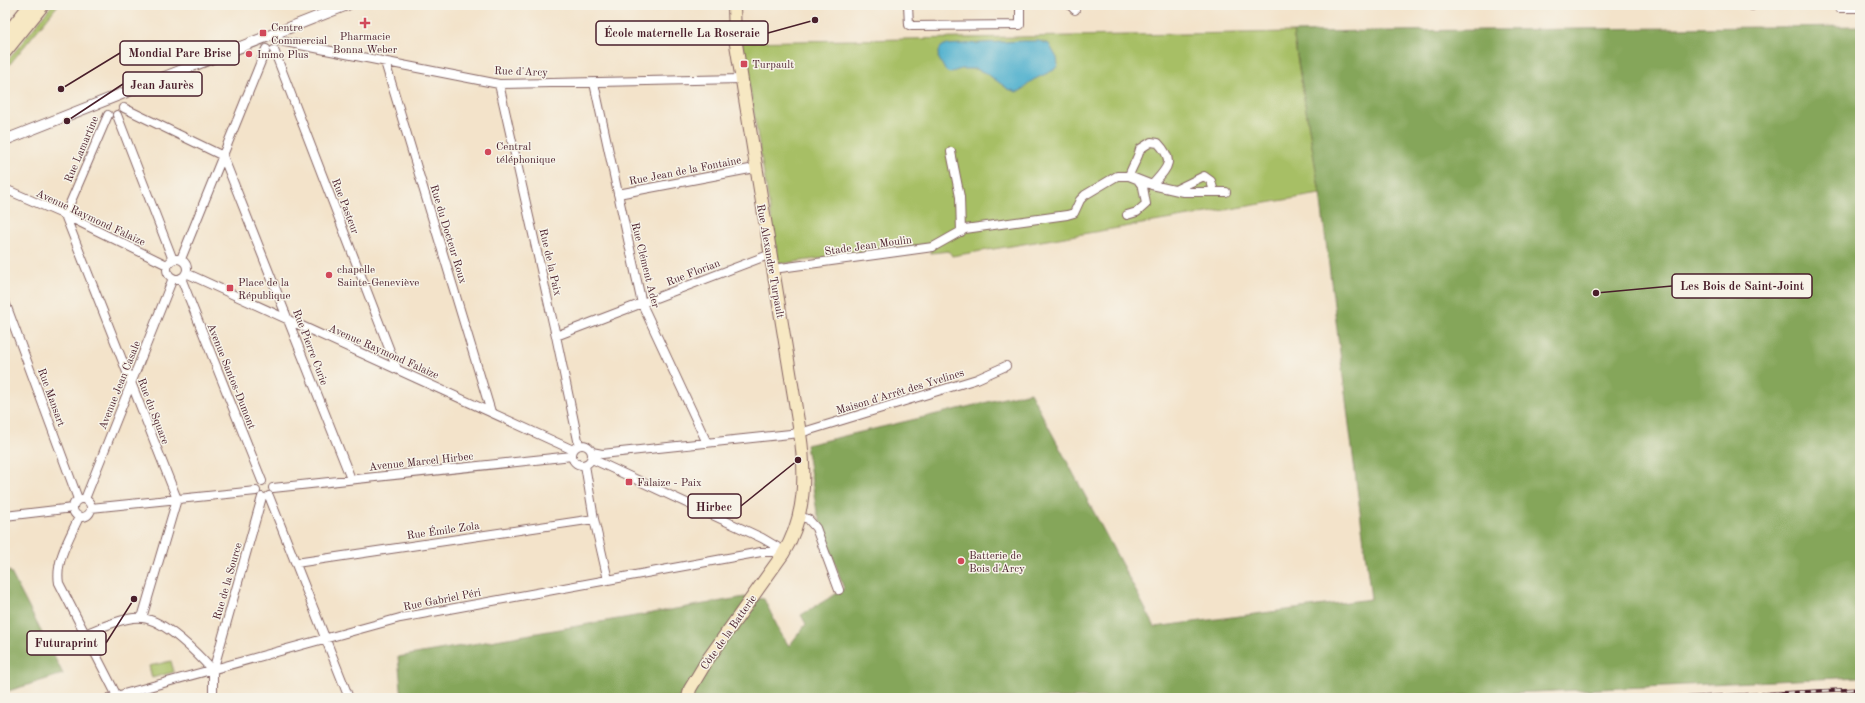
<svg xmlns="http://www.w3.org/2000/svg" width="1865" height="703" font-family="'Old Standard TT',serif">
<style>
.green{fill:#a7bf65;stroke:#786f48}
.forest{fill:#85a65a;stroke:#686242}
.water{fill:#4fb0ce;stroke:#4c687c}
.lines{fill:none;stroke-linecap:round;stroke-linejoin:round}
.minor-casing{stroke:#856463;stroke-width:10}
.tertiary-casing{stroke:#856463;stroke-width:12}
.secondary-casing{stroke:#856463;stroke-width:14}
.minor{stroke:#fff;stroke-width:8}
.tertiary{stroke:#fff;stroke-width:10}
.secondary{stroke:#f7e8c3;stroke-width:12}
.rail-casing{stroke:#4a1f2b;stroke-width:3.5}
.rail{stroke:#f7f3e8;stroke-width:2;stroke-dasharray:6;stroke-linecap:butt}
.poi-dot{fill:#d1495b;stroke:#f7f3e8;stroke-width:1.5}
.labels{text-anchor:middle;stroke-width:3;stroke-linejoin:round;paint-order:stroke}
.poi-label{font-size:11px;fill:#4a1f2b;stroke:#f7f3e8;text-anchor:start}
.street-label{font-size:11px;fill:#4a1f2b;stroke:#f7f3e8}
.leader{fill:none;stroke:#4a1f2b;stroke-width:1.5}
.callout-dot{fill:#4a1f2b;stroke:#f7f3e8;stroke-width:1.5}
.callout{fill:#f7f3e8;stroke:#4a1f2b;stroke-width:1.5}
.callout-label{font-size:12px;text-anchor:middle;font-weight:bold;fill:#4a1f2b}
</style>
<rect width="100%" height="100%" fill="#f7f3e8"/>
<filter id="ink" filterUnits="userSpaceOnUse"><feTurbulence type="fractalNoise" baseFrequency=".025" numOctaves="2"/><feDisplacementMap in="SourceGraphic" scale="8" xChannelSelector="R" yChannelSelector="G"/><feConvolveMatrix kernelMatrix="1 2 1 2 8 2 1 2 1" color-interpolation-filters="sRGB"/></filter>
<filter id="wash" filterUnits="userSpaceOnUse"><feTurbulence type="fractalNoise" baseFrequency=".012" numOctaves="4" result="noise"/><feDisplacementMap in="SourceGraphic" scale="16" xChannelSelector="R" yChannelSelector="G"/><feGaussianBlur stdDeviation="0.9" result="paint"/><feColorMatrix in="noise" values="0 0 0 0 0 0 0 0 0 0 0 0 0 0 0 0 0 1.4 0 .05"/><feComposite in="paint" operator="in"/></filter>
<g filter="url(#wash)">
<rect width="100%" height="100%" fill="#f3e3ca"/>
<path class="green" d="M52 5H58L5 70V64Z
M1293 32 1320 194 952 256 949 251 931 253 930 244 779 264 742 42Z
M171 661 174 672 152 678 149 666Z"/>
<path class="forest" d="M1860 26V677L1406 698H402L398 657 745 597 764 599 780 632 789 646 806 624 801 615 844 589 817 512 806 445 1030 392 1155 627 1371 599 1320 194 1293 32Z
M10 571 63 674 5 692V572Z"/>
<path class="water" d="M1023 41H1039L1049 44 1057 58 1058 65 1054 70 1033 80 1022 90 1017 92 1008 89 986 73 975 69H961L949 73 945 70 938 57 940 48 944 45Z"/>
</g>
<g filter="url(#ink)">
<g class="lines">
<g class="minor-casing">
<path id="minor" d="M908 5 909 25 912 26 1020 25V5
M1070 5 1075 10
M1752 5V6
M1837 5 1839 8H1860
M280 41 499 84 741 79
M274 50 397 369
M385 62 491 412
M594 83 642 304 707 443
M499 84 556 336 579 445
M124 108 223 156 351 479
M108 115 65 215 177 499 142 618
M117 115 173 260
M951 152 960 197 961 232
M1129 176C1132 166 1138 159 1140 149L1151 142 1158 143C1176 162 1167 168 1152 185
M5 189 65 215 167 265
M1175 190 1204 176 1211 181 1214 192
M618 194 755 168
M1127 215 1137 212 1146 204 1143 187 1138 180
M167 269a10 10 0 1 1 20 0a10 10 0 1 1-20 0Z
M181 259 266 49
M773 269 933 247 965 229 1067 215 1074 213 1080 200 1085 195 1117 176H1129L1152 185 1183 192H1226
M186 273 573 450
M181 278 262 481
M5 302 78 499
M556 336 771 254
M572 455a10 10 0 1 1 20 0a10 10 0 1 1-20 0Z
M592 452 602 454 800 433 977 379 1006 366
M592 459 762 538 784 551
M585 465 594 519 608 580
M273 488 572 456
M269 496 349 698
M73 508a9 9 0 1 1 18 0a9 9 0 1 1-18 0Z
M85 499 173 278
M91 508 256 491
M5 516 73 508
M798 516 808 519 816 528 839 590
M79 517C70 537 55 561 59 583L117 696
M296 563 594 519
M85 634C98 628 128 616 142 618 165 620 198 654 213 671
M109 698 400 618 761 552H785
M213 698V671L262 497"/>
</g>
<g class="tertiary-casing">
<path id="tertiary" d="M5 140 347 5"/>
</g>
<g class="secondary-casing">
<path id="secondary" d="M5 36 30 5
M5 52 43 5
M688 698 690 689 708 659 783 554C806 517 806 474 800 433L735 38 734 5"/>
</g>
<use href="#minor" class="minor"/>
<use href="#tertiary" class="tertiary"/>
<use href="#secondary" class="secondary"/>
<g class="rail-casing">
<path id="rail" d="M1679 698 1860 689"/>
</g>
<use href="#rail" class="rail"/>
</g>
</g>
<g class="poi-dot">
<path d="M363 17h4v4h4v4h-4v4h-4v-4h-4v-4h4z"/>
<rect x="259" y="29" width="8" height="8" rx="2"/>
<circle cx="249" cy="54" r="4"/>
<rect x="740" y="60" width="8" height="8" rx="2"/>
<circle cx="488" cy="152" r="4"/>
<circle cx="329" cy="275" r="4"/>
<rect x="226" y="284" width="8" height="8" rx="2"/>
<rect x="625" y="478" width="8" height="8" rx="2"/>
<circle cx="961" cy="561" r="4"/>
</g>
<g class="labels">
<g class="poi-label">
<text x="271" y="31">Centre<tspan x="271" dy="13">Commercial</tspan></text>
<text x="365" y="40" text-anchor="middle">Pharmacie<tspan x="365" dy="13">Bonna Weber</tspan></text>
<text x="257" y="58">Immo Plus</text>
<text x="752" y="68">Turpault</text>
<text x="496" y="150">Central<tspan x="496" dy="13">téléphonique</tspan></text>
<text x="337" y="273">chapelle<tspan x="337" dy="13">Sainte-Geneviève</tspan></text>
<text x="238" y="286">Place de la<tspan x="238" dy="13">République</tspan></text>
<text x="637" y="486">Falaize - Paix</text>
<text x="969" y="559">Batterie de<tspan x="969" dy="13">Bois d'Arcy</tspan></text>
</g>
<g class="street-label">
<text transform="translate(521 71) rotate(2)" y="4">Rue d'Arcy</text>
<text transform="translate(81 149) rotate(-67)" y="4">Rue Lamartine</text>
<text transform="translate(685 170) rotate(-11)" y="4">Rue Jean de la Fontaine</text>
<text transform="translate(346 206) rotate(69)" y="4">Rue Pasteur</text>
<text transform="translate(91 217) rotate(25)" y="4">Avenue Raymond Falaize</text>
<text transform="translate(449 234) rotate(73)" y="4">Rue du Docteur Roux</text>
<text transform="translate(868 245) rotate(-8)" y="4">Stade Jean Moulin</text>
<text transform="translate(771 261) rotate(80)" y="4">Rue Alexandre Turpault</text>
<text transform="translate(551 262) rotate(77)" y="4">Rue de la Paix</text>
<text transform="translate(646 265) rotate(76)" y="4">Rue Clément Ader</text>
<text transform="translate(693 272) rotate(-21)" y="4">Rue Florian</text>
<text transform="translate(311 347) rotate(69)" y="4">Rue Pierre Curie</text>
<text transform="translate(384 351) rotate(24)" y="4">Avenue Raymond Falaize</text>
<text transform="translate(232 376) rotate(68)" y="4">Avenue Santos-Dumont</text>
<text transform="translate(119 385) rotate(-68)" y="4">Avenue Jean Casale</text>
<text transform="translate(900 391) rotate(-17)" y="4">Maison d'Arrêt des Yvelines</text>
<text transform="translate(52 397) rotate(70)" y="4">Rue Mansart</text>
<text transform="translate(154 411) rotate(69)" y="4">Rue du Square</text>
<text transform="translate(421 461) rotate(-6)" y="4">Avenue Marcel Hirbec</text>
<text transform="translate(443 530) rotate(-8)" y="4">Rue Émile Zola</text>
<text transform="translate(227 581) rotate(-74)" y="4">Rue de la Source</text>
<text transform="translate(442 599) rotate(-11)" y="4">Rue Gabriel Péri</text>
<text transform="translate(728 632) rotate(-55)" y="4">Côte de la Batterie</text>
</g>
</g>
<path class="leader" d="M815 20L768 33M61 89L120 53M67 121L123 84M1596 293L1672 286M798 460L741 506M134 599L106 643"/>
<g class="callout-dot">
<circle cx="815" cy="20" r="4"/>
<circle cx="61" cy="89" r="4"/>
<circle cx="67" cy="121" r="4"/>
<circle cx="1596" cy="293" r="4"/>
<circle cx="798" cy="460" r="4"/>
<circle cx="134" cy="599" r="4"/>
</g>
<g class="callout">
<rect x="596" y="21" width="172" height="24" rx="4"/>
<rect x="120" y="41" width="119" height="24" rx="4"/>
<rect x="123" y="72" width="79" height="24" rx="4"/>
<rect x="1672" y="274" width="140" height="24" rx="4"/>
<rect x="688" y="494" width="53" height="24" rx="4"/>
<rect x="27" y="631" width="79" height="24" rx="4"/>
</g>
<g class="callout-label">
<text x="682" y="37">École maternelle La Roseraie</text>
<text x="180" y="57">Mondial Pare Brise</text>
<text x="162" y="89">Jean Jaurès</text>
<text x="1742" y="290">Les Bois de Saint-Joint</text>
<text x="714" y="511">Hirbec</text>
<text x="66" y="647">Futuraprint</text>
</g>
<rect width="1865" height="703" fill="none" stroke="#f7f3e8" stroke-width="20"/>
</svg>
